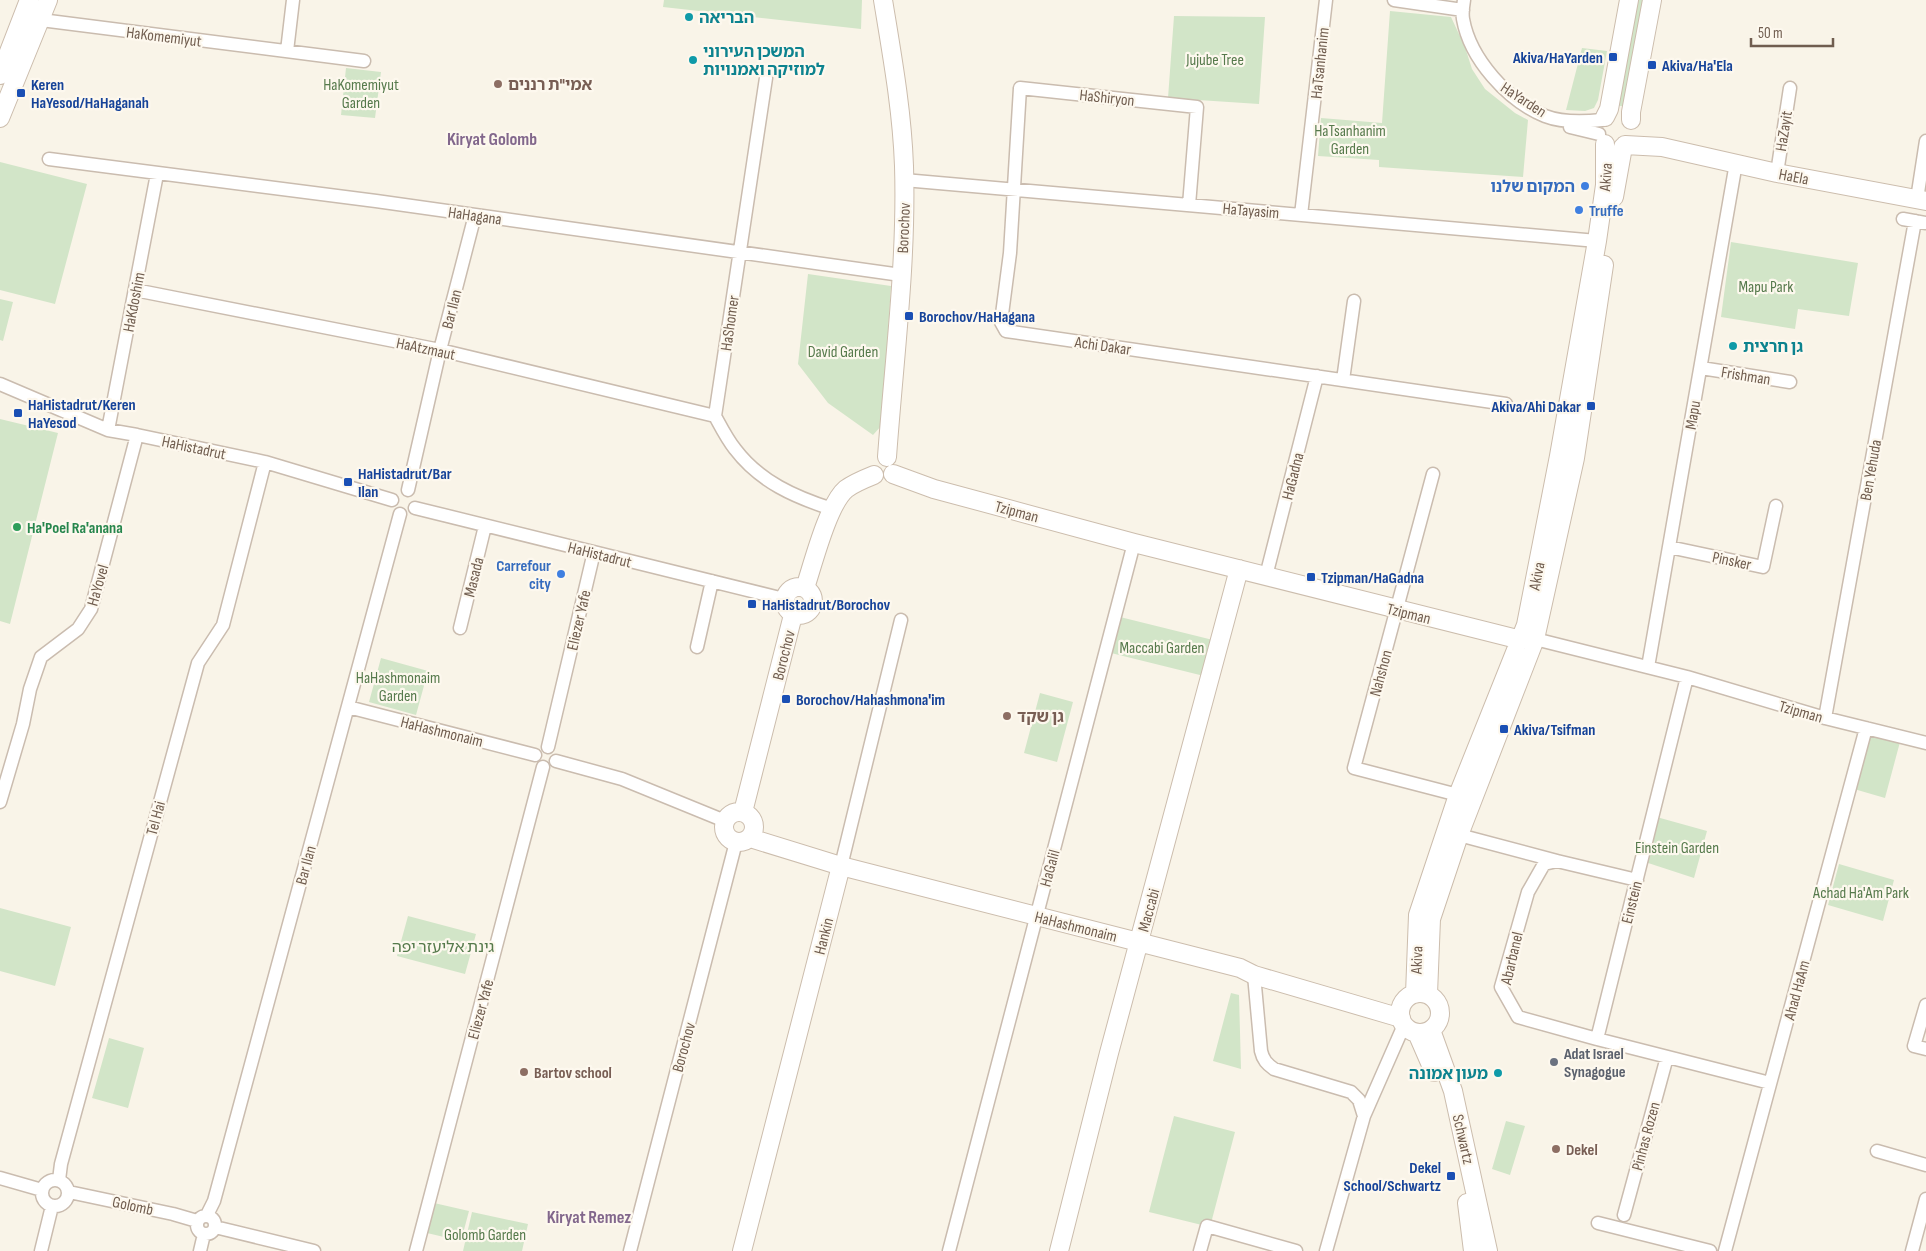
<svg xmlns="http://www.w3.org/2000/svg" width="1926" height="1251" font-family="'Sofia Sans Condensed','Noto Sans Hebrew',sans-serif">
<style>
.green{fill:#d2e5c8}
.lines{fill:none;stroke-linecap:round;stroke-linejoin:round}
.street-casing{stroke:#cabcaf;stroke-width:15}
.secondary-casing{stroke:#ccbdad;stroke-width:20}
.street{stroke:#fff;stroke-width:12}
.secondary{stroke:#fff;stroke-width:18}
.culture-dot{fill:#0f9aa8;stroke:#fdf8ee;stroke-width:2}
.transit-dot{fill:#1a4fb4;stroke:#fdf8ee;stroke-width:2}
.education-dot{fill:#8d6e63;stroke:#fdf8ee;stroke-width:2}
.shop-dot{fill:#3f7fe0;stroke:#fdf8ee;stroke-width:2}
.leisure-dot{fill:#2e9e5b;stroke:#fdf8ee;stroke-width:2}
.worship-dot{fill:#6b7280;stroke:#fdf8ee;stroke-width:2}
.labels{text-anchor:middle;stroke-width:4.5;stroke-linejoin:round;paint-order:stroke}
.culture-label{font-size:16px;font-weight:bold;fill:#0d838f;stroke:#fdf8ee;text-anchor:start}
.street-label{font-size:16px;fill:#705d4f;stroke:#fdf8ee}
.transit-label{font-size:16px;font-weight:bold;fill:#164399;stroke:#fdf8ee;text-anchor:start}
.park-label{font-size:16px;fill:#567a4c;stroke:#fdf8ee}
.education-label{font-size:16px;font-weight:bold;fill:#785e54;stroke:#fdf8ee;text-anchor:start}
.shop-label{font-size:16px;font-weight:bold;fill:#366cbe;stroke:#fdf8ee;text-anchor:end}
.leisure-label{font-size:16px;font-weight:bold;fill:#27864d;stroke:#fdf8ee;text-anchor:start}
.worship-label{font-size:16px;font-weight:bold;fill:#5b616d;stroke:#fdf8ee;text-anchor:start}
.neighbourhood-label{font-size:18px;font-weight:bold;fill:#82678c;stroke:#fdf8ee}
</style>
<rect width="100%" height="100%" fill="#f9f4e8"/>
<path class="green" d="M664 0H862L861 29 663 7Z
M1633 0H1648L1629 107 1613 105Z
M1390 11 1451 17 1465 47 1472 69 1485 89 1515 113 1528 120 1523 177 1379 167V156V160L1318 156 1321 118 1382 123Z
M1174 16 1265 17 1259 104 1168 98Z
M1582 48 1607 51 1598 100 1594 108 1585 111 1566 110Z
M346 68 381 72 375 118 341 115Z
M0 162 87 184 55 304 0 290Z
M1731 242 1858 263 1849 316 1798 309 1795 329 1721 317Z
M808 274 891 286 882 425 873 435 828 403 798 364Z
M0 299 13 302 3 341 0 340Z
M0 419 58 433 10 624 0 621Z
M1120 617 1213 640 1204 676 1111 653Z
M381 658 428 671 416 715 369 702Z
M1040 693 1073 702 1057 762 1024 753Z
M1869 734 1900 742 1885 798 1854 789Z
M1653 816 1707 831 1694 878 1642 861Z
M1839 864 1894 880 1883 921 1828 905Z
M0 908 71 927 55 986 0 971Z
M408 916 476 934 465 974 397 956Z
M1231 993 1239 995 1241 1069 1213 1061Z
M109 1038 144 1048 128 1108 92 1098Z
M1174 1116 1235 1132 1210 1227 1149 1212Z
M1506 1121 1525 1126 1510 1175 1492 1169Z
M434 1203 469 1211 461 1241 427 1233Z
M472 1212 528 1224 522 1251H463Z"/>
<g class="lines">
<g class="street-casing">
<path id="street" d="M1394 0 1463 10
M1464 0C1463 6 1462 13 1463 19 1470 59 1508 101 1545 116 1563 123 1584 122 1602 120
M41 20 364 61
M287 51 293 0
M766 78 715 416C721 427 727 439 735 449 760 482 795 497 832 509
M1570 127 1599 134
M49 159 376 201 901 275
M1777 173 1790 88
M904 180 1597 241
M1917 199 1926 141
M1189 205 1197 107 1020 88 1010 253 1001 322 1006 331 1506 404
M1301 215 1326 0
M1903 219 1926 223
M135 290 440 350 715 416
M1701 368 1790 382
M1343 380 1354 301
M0 384 108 430 137 435 265 462 392 500
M108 430 157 174
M1433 474 1354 768 1458 795
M408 490 440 350 475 215
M415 508 784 599
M1669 547 1763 567 1776 506
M1266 576 1317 376
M460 628 485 526
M1535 639 1687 677 1825 718 1926 743
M697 647 712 581
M1648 667 1736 163
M348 707 535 755
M1825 718 1915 221
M548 747 594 552
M556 761 622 779 725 821
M0 802 23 724 30 689 41 657 78 629 91 609 137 435
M1459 835 1557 861
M841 866 901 620
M1637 880 1557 861 1544 864 1528 892 1501 987 1518 1017 1597 1039 1770 1083
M1254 975 1261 1051C1263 1060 1267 1064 1274 1069L1351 1092 1359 1100 1364 1116
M1926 1005 1914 1046 1926 1049
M1597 1039 1687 677
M1877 1151 1926 1165
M0 1178 42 1190
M42 1193a13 13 0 1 1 26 0a13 13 0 1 1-26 0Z
M59 1180 61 1164 198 663 223 625 265 462
M69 1192 173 1214 197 1221
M207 1215 214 1201 400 514
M1624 1215 1667 1057
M197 1225a9 9 0 1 1 18 0a9 9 0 1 1-18 0Z
M1598 1223 1710 1251
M215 1227 314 1251
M41 1251 52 1206
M200 1251 204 1234
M416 1251 543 767
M630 1251 736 842
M949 1251 1134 543
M1200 1251 1207 1226 1296 1251
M1326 1251 1364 1116 1404 1025
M1725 1251 1866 728
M1912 1251 1926 1199"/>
</g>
<g class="secondary-casing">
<path id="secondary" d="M883 0C892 55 902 110 904 166 907 262 894 360 887 457
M0 75 29 0
M1605 117 1609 109 1629 0
M0 118 48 0
M1631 120V112L1652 0
M1625 145 1662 147 1777 173 1926 201
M1614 197 1623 147
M893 474 934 489 1134 543 1521 640 1531 639
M785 601a14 14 0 1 1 28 0a14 14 0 1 1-28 0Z
M805 588C813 564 828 504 846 489 854 483 864 479 874 475
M724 827a15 15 0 1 1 30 0a15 15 0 1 1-30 0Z
M743 812 793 615
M750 838 841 866 1240 968 1254 975 1401 1018
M1400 1013a20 20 0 1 1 40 0a20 20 0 1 1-40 0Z
M1415 994 1418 915 1458 795 1526 625 1559 456 1597 241 1605 185V144
M1428 994 1431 919 1459 835 1535 639 1575 458 1604 265
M1431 1030 1453 1091 1488 1251
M1417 1033 1434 1072
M1467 1203 1473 1251
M742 1251 841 866
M1059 1251 1109 1053 1239 569"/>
</g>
<use href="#street" class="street"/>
<use href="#secondary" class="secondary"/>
</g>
<g class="culture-dot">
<circle cx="689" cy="17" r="5"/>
<circle cx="693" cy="60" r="5"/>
<circle cx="1733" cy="346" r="5"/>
<circle cx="1498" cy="1073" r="5"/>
</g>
<g class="transit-dot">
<rect x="1608" y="52" width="10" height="10" rx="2.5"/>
<rect x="1647" y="60" width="10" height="10" rx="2.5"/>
<rect x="16" y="88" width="10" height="10" rx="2.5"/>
<rect x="904" y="311" width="10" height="10" rx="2.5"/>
<rect x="1586" y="401" width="10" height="10" rx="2.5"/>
<rect x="13" y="408" width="10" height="10" rx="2.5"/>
<rect x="343" y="477" width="10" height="10" rx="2.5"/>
<rect x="1306" y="572" width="10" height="10" rx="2.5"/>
<rect x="747" y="599" width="10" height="10" rx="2.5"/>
<rect x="781" y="694" width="10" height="10" rx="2.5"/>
<rect x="1499" y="724" width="10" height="10" rx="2.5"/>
<rect x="1446" y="1171" width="10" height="10" rx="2.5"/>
</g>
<g class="education-dot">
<circle cx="498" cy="84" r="5"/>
<circle cx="1007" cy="716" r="5"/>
<circle cx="524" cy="1072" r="5"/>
<circle cx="1556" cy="1149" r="5"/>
</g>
<g class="shop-dot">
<circle cx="1585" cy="186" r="5"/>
<circle cx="1579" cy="210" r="5"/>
<circle cx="561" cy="574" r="5"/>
</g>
<circle class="leisure-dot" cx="17" cy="527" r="5"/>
<circle class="worship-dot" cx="1554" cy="1062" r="5"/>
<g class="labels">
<g class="culture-label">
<text x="699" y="23">הבריאה</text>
<text x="703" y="57">המשכן העירוני<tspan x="703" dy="18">למוזיקה ואמנויות</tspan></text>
<text x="1743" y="352">גן חרצית</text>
<text x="1488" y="1079" text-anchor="end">מעון אמונה</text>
</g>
<g class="street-label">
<text transform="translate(164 36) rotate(7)" y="6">HaKomemiyut</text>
<text transform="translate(1319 63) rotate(-84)" y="6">HaTsanhanim</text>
<text transform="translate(1107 97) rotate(6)" y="6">HaShiryon</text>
<text transform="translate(1524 99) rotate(33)" y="6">HaYarden</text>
<text transform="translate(1783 131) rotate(-81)" y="6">HaZayit</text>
<text transform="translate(1794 176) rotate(11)" y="6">HaEla</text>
<text transform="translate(1605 177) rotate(-86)" y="6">Akiva</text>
<text transform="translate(1251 210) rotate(5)" y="6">HaTayasim</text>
<text transform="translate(475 215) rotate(8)" y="6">HaHagana</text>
<text transform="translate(903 228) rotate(-88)" y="6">Borochov</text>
<text transform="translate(133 302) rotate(-79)" y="6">HaKdoshim</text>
<text transform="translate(451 309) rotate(-76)" y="6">Bar Ilan</text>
<text transform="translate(729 323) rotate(-82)" y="6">HaShomer</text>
<text transform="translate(1103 345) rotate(8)" y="6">Achi Dakar</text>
<text transform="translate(426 348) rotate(12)" y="6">HaAtzmaut</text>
<text transform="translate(1746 375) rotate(9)" y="6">Frishman</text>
<text transform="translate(1692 415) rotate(-80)" y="6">Mapu</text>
<text transform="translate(194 447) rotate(12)" y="6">HaHistadrut</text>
<text transform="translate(1870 470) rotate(-80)" y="6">Ben Yehuda</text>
<text transform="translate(1292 476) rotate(-76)" y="6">HaGadna</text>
<text transform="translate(1017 511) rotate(15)" y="6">Tzipman</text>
<text transform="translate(600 554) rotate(14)" y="6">HaHistadrut</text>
<text transform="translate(1732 560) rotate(12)" y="6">Pinsker</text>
<text transform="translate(1536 576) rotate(-79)" y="6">Akiva</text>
<text transform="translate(473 577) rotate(-76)" y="6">Masada</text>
<text transform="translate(97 585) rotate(-74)" y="6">HaYovel</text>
<text transform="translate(1409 613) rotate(14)" y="6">Tzipman</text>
<text transform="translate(578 620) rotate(-77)" y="6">Eliezer Yafe</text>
<text transform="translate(783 655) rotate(-76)" y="6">Borochov</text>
<text transform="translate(1380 673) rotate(-75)" y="6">Nahshon</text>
<text transform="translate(1801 711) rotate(16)" y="6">Tzipman</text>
<text transform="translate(442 731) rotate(14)" y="6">HaHashmonaim</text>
<text transform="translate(155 818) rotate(-75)" y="6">Tel Hai</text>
<text transform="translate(305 865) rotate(-75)" y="6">Bar Ilan</text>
<text transform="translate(1049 868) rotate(-75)" y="6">HaGalil</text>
<text transform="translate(1631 902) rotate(-76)" y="6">Einstein</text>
<text transform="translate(1148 910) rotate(-75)" y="6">Maccabi</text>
<text transform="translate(1076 926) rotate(14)" y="6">HaHashmonaim</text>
<text transform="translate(823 936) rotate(-76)" y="6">Hankin</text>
<text transform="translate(1511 958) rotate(-77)" y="6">Abarbanel</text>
<text transform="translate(1416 960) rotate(-88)" y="6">Akiva</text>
<text transform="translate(1796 990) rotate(-75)" y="6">Ahad HaAm</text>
<text transform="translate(480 1009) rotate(-75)" y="6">Eliezer Yafe</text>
<text transform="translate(683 1047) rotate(-75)" y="6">Borochov</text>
<text transform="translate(1645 1136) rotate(-75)" y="6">Pinhas Rozen</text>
<text transform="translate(1464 1139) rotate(77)" y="6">Schwartz</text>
<text transform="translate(133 1205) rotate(12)" y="6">Golomb</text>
</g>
<g class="transit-label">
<text x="1603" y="63" text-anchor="end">Akiva/HaYarden</text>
<text x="1662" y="71">Akiva/Ha'Ela</text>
<text x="31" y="90">Keren<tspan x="31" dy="18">HaYesod/HaHaganah</tspan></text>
<text x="919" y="322">Borochov/HaHagana</text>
<text x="28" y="410">HaHistadrut/Keren<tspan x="28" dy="18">HaYesod</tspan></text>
<text x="1581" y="412" text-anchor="end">Akiva/Ahi Dakar</text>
<text x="358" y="479">HaHistadrut/Bar<tspan x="358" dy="18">Ilan</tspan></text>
<text x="1321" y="583">Tzipman/HaGadna</text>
<text x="762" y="610">HaHistadrut/Borochov</text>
<text x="796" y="705">Borochov/Hahashmona'im</text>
<text x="1514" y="735">Akiva/Tsifman</text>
<text x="1441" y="1173" text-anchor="end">Dekel<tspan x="1441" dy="18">School/Schwartz</tspan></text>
</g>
<g class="park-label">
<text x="1215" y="65">Jujube Tree</text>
<text x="361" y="90">HaKomemiyut<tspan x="361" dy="18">Garden</tspan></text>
<text x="1350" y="136">HaTsanhanim<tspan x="1350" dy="18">Garden</tspan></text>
<text x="1766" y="292">Mapu Park</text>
<text x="843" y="357">David Garden</text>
<text x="1162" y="653">Maccabi Garden</text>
<text x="398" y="683">HaHashmonaim<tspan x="398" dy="18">Garden</tspan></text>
<text x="1677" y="853">Einstein Garden</text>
<text x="1861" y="898">Achad Ha'Am Park</text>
<text x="443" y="952">גינת אליעזר יפה</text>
<text x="485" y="1240">Golomb Garden</text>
</g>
<g class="education-label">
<text x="508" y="90">אמי"ת רננים</text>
<text x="1017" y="722">גן שקד</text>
<text x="534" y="1078">Bartov school</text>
<text x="1566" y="1155">Dekel</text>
</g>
<g class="shop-label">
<text x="1575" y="192">המקום שלנו</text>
<text x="1589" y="216" text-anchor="start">Truffe</text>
<text x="551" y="571">Carrefour<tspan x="551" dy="18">city</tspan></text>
</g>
<g class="leisure-label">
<text x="27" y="533">Ha'Poel Ra'anana</text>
</g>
<g class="worship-label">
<text x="1564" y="1059">Adat Israel<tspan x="1564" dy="18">Synagogue</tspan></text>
</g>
<g class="neighbourhood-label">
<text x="492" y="145">Kiryat Golomb</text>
<text x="589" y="1223">Kiryat Remez</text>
</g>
</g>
<path d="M1751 38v8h82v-8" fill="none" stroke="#705d4f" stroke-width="2.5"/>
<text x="1758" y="38" font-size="15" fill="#705d4f" stroke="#fdf8ee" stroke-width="4" paint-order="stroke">50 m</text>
</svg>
